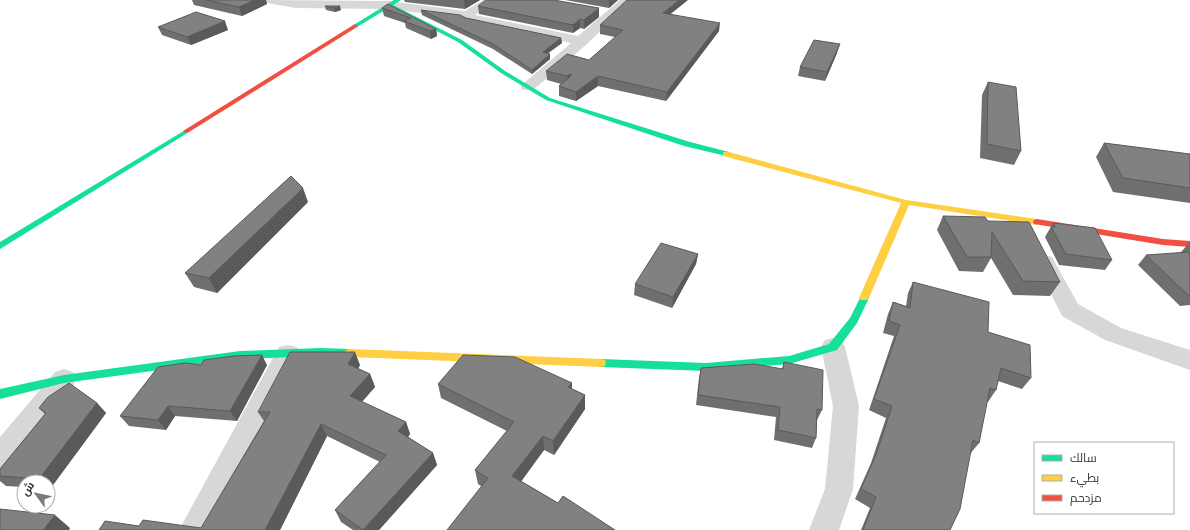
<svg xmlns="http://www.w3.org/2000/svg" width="1190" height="530" font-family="'Archivo Narrow',Cairo,sans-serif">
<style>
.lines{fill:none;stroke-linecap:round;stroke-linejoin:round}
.street{fill:#d7d7d7;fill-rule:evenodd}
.fast{fill:#16e098;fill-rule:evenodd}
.slow{fill:#ffcf43;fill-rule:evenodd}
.jam{fill:#f24e42;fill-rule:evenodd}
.wall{fill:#6f6f6f}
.shaded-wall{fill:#5a5a5a}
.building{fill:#818181;stroke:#5a5a5a}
</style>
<rect width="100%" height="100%" fill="#fff"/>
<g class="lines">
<path class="street" d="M266 0 389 1 465 11 483 0H497L475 15 578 36 620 0H633L587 44 533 90H523L521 87 523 84 571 43 467 21 461 18 389 9 295 8 268 3Z
M1045 255 1052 257 1078 304 1121 328 1190 350V370L1105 340 1062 316 1035 262 1038 257Z
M833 338 841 340 845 347 859 406 853 489 839 530H809L825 489 833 406 821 347 825 340Z
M288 345 297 347 300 354 210 530H179L279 347Z
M64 369 73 372 76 379 73 386 10 466 0 469V437L55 372Z"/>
<path class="fast" d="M394 0H401L393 5 462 40 505 71 550 98 690 142 729 152 730 154 726 156 684 146 546 100 501 73 458 42 390 7 357 27 352 26Z
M187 129 189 130V132L0 249V242Z
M864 295 867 296 869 298 857 323 837 350 789 364 706 371 601 367 597 366 596 363 597 360 601 359 706 363 789 356 829 344 850 318 861 296Z
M321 348 350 349 354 350 355 353 354 356 350 357 321 356 240 359 64 383 0 399V389L64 375 240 351Z"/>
<path class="slow" d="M723 152H729L906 200 1037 219 1041 222 1037 225 909 205 869 298 867 300H861L859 298 901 203 723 156Z
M350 349 601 359 605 360 606 363 605 366 601 367 350 357 346 356 345 353 346 350Z"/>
<path class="jam" d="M355 24 358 26 357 27 189 132 187 133 183 131Z
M1037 219 1163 239 1190 241V247L1163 245 1034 224 1033 222 1034 220Z"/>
</g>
<path class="wall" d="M192 0H266L267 4 242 16 194 5Z
M404 0H480L465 9 405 2Z
M565 0H618L609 8Z
M388 4 436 29 437 36 431 39 406 28 405 23 384 16 382 8Z
M325 6 341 10 335 12 326 10Z
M478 6 599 17 584 29 580 28 573 33 479 14Z
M421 10 466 18 561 38 562 43 547 53 550 59 532 74 493 49 422 15Z
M671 14 719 31 666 101 598 86 576 101 559 96V86L561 84 547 80 546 71 589 60 615 37 600 34V25Z
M158 27 228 30 191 45 162 35Z
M837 53 825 81 798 76 800 67Z
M988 82 1021 151 1014 165 980 158 982 95Z
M1104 143 1190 154V203L1113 192 1096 157Z
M308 202 217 293 194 287 185 273Z
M943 216 988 221 1060 282 1050 296 1013 295 991 258 983 272 959 271 937 230Z
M1053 223 1112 260 1105 270 1059 265 1045 237Z
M1190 242V305L1180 306 1138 265 1146 255 1182 253 1181 252Z
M698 254 696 264 672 308 634 295 635 284Z
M913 282 988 332 1031 378 1022 389 998 381 996 390 988 402 987 401 979 443 970 454 950 530H861L870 508 855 499 871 463 886 418 869 410 894 336 883 333 888 314 893 302 906 306 908 293Z
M784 362 822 410 817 420 816 438 812 448 774 440 776 417 696 405 699 378 701 368 782 369Z
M201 365H267L237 421 175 416 166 430 129 426 120 416Z
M360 365 358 369 370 374 375 387 362 402 406 422 410 434 408 437 433 453 437 465 379 530H353L341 522 335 510 380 462 327 436 280 530H99L139 526 201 528 264 421 258 412Z
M438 384 572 389 585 395V409L554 455 544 450 521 481 558 503 615 530 481 486 478 484 475 470 507 431 441 398Z
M97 403 106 413 50 489 48 488V482H24V487L6 486 0 481V469L45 414 39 408Z"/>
<path class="shaded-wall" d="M255 0H266L267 4 242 16 239 7Z
M465 0H480L465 9 464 1Z
M609 0H618L609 8Z
M679 0H688L662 21 663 13Z
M340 6 341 10 335 12 334 8Z
M599 8V17L584 29V20Z
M580 19V28L573 33V25Z
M225 21 228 30 191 45 187 37Z
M720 23 719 31 666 101 667 92Z
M436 29 437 36 431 39 430 31Z
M561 38 562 43 543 57V52Z
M840 44 837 53 825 81 827 72Z
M550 54V59L532 74V70Z
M570 74V83L567 86V76Z
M598 76V86L576 101V92Z
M303 188 308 202 217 293 209 278Z
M698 254 696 264 672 308 673 297Z
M355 352 360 365 353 377 348 364Z
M262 355 267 365 237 421 230 411Z
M370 374 375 387 355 409 350 396Z
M572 383V397L568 387Z
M585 395V409L554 455 553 441Z
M97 403 106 413 50 489 48 487V482H43L39 479Z
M168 406 175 416 166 430 158 420Z
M406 422 410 434 403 444 398 431Z
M321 424 327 436 280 530H265Z
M543 436 544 450 515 490 512 476Z
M433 453 437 465 379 530H363Z
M55 515 70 528 69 530H43Z"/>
<path class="building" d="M206 0H255L239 7Z
M486 0H554L599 8 584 20 580 19 573 25 478 6Z
M627 0H679L663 13 720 23 667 92 598 76 576 92 559 86 572 75 570 74 567 76 546 71 567 54 589 60 623 30 600 25Z
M388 4 436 29 430 31 404 21 411 18 382 8Z
M325 6H340L334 8Z
M421 10 460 15 466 18 561 38 543 52 550 54 532 70 493 44Z
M196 12 225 21 187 37 158 27Z
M814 40 840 44 827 72 800 67Z
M988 82 1016 87 1021 151 987 144Z
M1104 143 1190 154V188L1123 178Z
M291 176 303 188 209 278 185 273Z
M943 216 985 217 988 221 1029 222 1060 282 1023 281 992 232 991 257H967Z
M1053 223 1095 228 1112 260 1066 254 1051 227H1055Z
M661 243 698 254 673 297 635 284Z
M1188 252 1190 254V296H1189L1146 255Z
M913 282 989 302 988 332 1030 345 1031 378 1001 368 996 390 990 388 979 443 973 440 960 509 950 530H863L876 497 861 489 877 452 892 406 874 399 900 325 889 321 893 302 910 308Z
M290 352H355L348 364 370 374 350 396 406 422 398 431 433 453 363 530 335 510 386 455 321 424 265 530H99L105 521 139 526 143 520 201 528 270 412H258Z
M262 355 230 411 168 406 158 420 120 416 158 367 185 363 201 365 204 360 234 356Z
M463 355 515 357 572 383 568 387 585 395 553 441 543 436 512 476 558 503 563 496 615 530H447L488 478 475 470 514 422 438 384Z
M784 362 823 370 822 410 817 409 816 438 778 430 780 407 698 395 701 368 754 364 783 369Z
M69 383 97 403 39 479 0 476V469L46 413 39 408 48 397Z
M0 509 55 515 43 530H0Z"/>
<rect x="1034" y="442" width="140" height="72" fill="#ffffff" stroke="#adadad"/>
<rect x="1042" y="455" width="20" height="6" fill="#16e098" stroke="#adadad"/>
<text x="1070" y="462" font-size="12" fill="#333333">سالك</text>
<rect x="1042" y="475" width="20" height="6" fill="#ffcf43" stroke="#adadad"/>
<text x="1070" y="482" font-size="12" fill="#333333">بطيء</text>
<rect x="1042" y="495" width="20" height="6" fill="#f24e42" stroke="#adadad"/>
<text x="1070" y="502" font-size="12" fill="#333333">مزدحم</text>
<g transform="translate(36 494) rotate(303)"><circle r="19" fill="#ffffff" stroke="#adadad"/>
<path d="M0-3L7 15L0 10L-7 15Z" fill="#7a7a7a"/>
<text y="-6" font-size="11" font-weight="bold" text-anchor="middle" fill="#333333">ش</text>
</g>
</svg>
